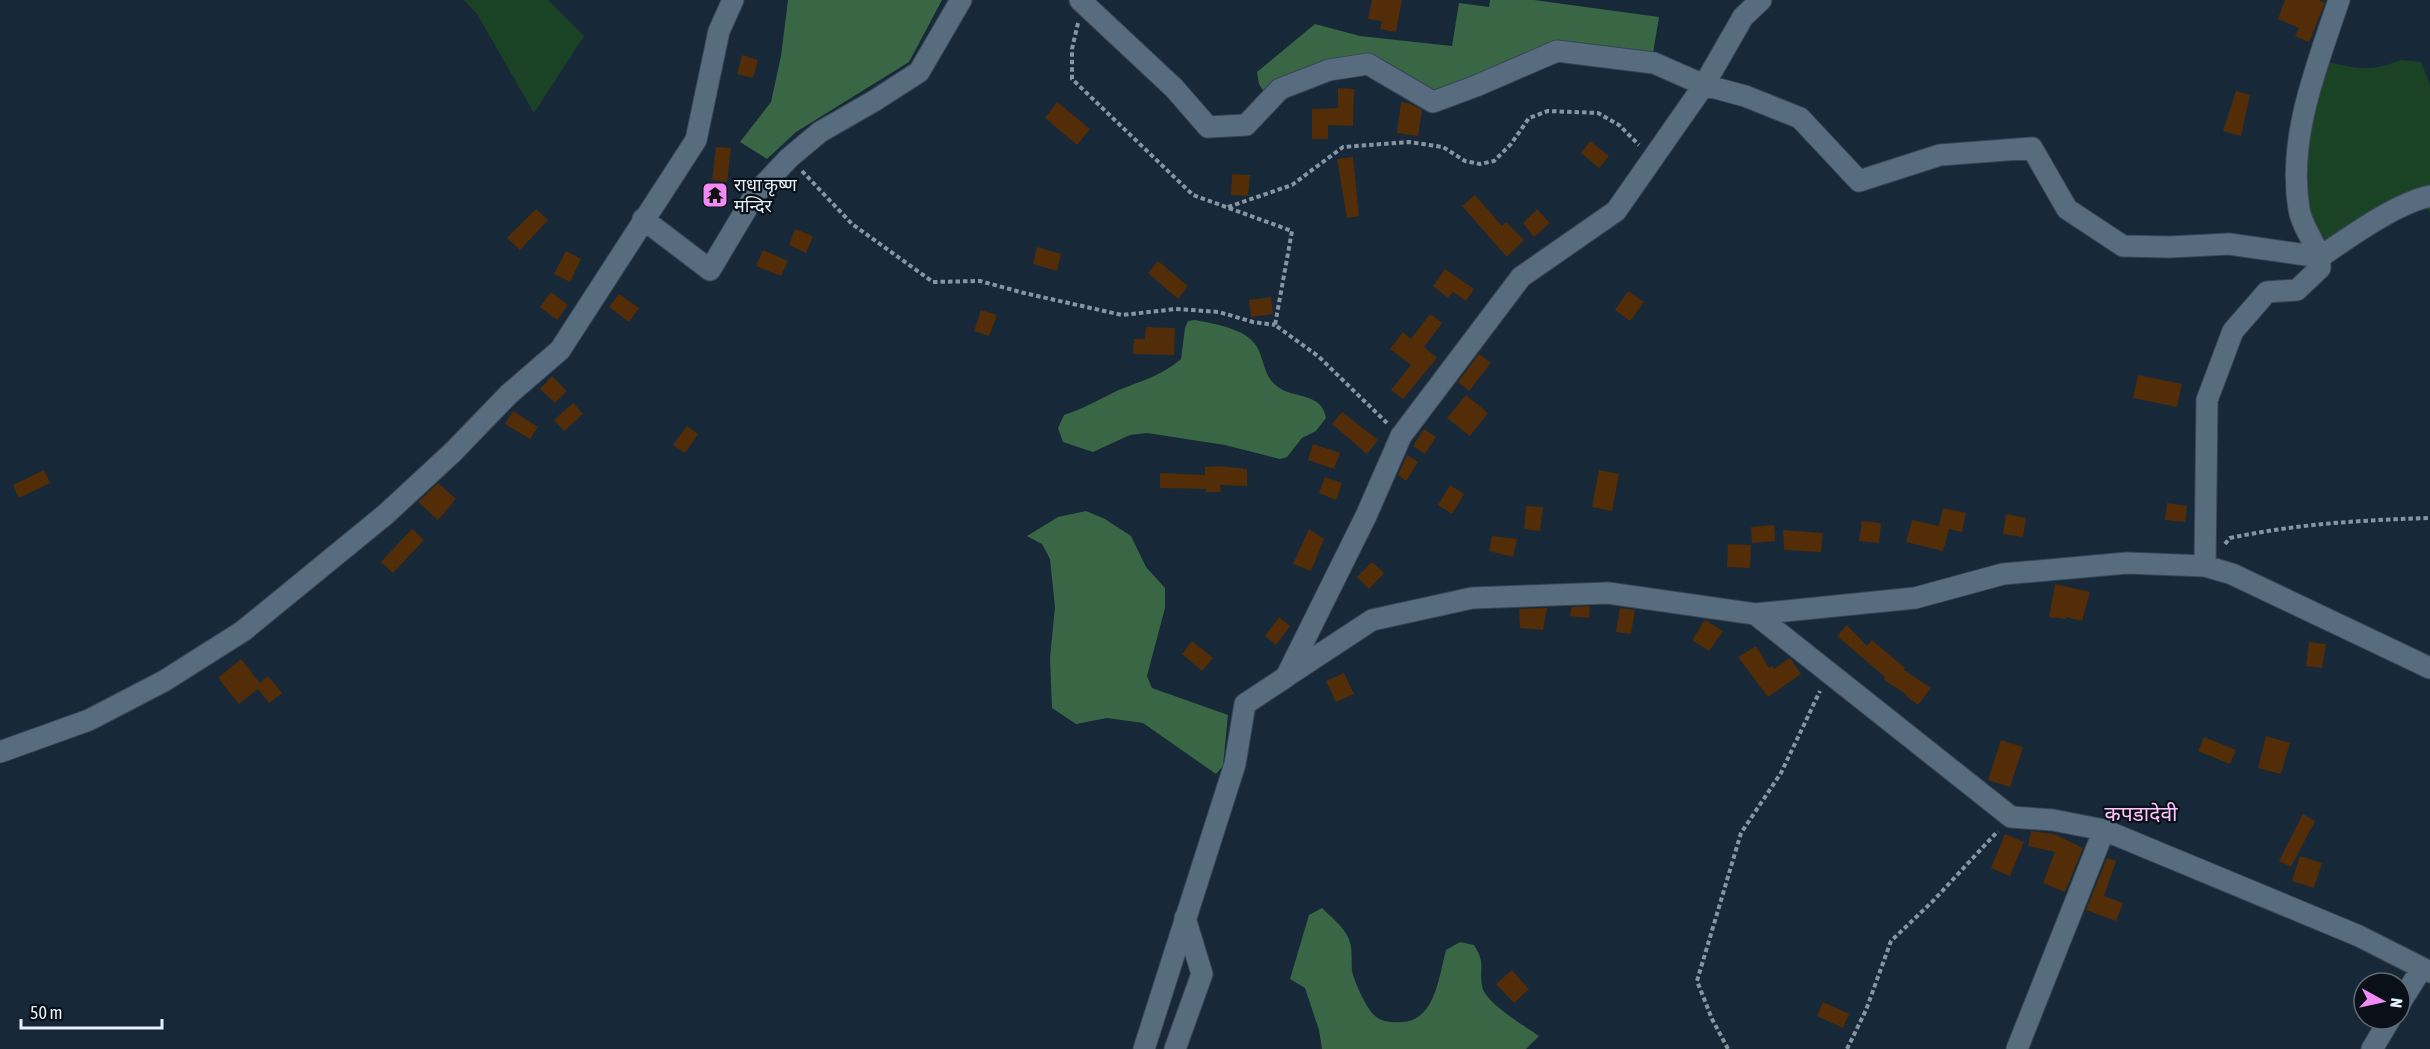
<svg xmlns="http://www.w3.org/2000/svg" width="2430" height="1049" font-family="'Asap Condensed','Noto Sans Devanagari',sans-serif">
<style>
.green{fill:#1a4326}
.forest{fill:#396645}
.building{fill:#522d07}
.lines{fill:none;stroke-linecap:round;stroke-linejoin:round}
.street-casing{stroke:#384654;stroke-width:23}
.path{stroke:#8795a2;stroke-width:4;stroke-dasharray:4.5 3;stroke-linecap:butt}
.street{stroke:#586c7f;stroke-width:21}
.labels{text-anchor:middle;stroke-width:4.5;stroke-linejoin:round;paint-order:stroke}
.poi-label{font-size:18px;fill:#e5f0fb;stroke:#091017;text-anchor:start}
.quarter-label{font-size:21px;fill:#ffc5ff;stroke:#091017}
</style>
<rect width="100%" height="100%" fill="#172838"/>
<path class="green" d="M464 0H548L584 36 534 113 477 14Z
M2401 60 2421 62 2430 84V213L2417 196 2327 246 2311 222 2303 181 2305 141 2328 62C2360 69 2370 72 2401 60Z"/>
<path class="forest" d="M788 0H942L909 62 796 132 767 159 740 142 771 102 781 56Z
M1490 0H1534L1659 17 1652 59 1557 47 1435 94 1380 58 1331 61 1264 92 1259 84 1257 72 1315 24 1360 36 1452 46 1459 3 1489 7Z
M1195 320C1214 324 1246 328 1257 347 1265 361 1263 376 1278 387 1294 399 1322 392 1326 418L1316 431 1302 438 1287 457 1280 459 1225 445 1147 433 1130 435 1093 452 1063 442 1058 428 1064 415C1085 408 1100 399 1119 390 1141 381 1163 375 1181 359L1185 328 1188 321Z
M1086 511 1105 519 1131 536 1146 567 1165 588V608L1147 676 1152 688 1228 715 1223 766 1216 774 1143 723 1107 718 1076 724 1052 708 1050 658 1055 607 1050 559 1042 544 1027 536 1058 517Z
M1322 908C1332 918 1343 926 1349 939 1353 949 1351 961 1352 971 1354 981 1367 1010 1375 1016 1382 1022 1393 1023 1402 1022 1435 1021 1439 976 1446 950L1460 942 1474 945C1486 964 1479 966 1482 986 1485 1003 1525 1026 1539 1036L1526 1049H1322L1319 1030 1305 988 1290 979 1309 915Z"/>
<path class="building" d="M1372 0H1402L1396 32 1380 29 1382 21 1368 19Z
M2285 0H2319L2325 3 2309 42 2295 36 2299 28 2278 19Z
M742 55 758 60 753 78 737 74Z
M1338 88 1354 89 1353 126 1328 125V139H1312V109L1338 108Z
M2236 91 2250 95 2241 136 2223 131Z
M1057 102 1090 129 1077 145 1045 118Z
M1401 102 1411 104 1422 110 1418 136 1397 133Z
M1590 141 1609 156 1599 168 1581 153Z
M716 147 731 148 727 182 712 180Z
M1353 157 1359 216 1347 218 1337 159Z
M1232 174 1250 175 1248 196 1231 195Z
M1475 195 1502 226 1506 222 1524 240 1507 257 1462 206Z
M536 209 548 220 520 250 507 238Z
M1537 209 1550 223 1534 237 1523 223Z
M795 229 813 236 806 253 789 245Z
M1037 247 1061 254 1057 271 1033 264Z
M763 250 788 261 781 276 756 266Z
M566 251 581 259 570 282 554 274Z
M1158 261 1188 286 1178 299 1148 273Z
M1445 269 1474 289 1466 301 1453 292 1448 298 1433 286Z
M1628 291 1644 302 1630 321 1615 310Z
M551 292 568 305 557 320 540 307Z
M619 294 639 308 629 322 609 307Z
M1271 297 1273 314 1251 317 1249 300Z
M981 310 997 315 989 336 974 331Z
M1430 314 1442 323 1424 347 1437 358 1403 399 1391 390 1411 365 1390 349 1403 332 1411 339Z
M1146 327 1175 328 1174 355 1133 354 1134 339H1145Z
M1479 354 1491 363 1469 391 1458 382Z
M2138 375 2182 384 2177 407 2133 398Z
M552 376 567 391 555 403 540 389Z
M1466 395 1488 413 1470 436 1447 418Z
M573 403 583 414 564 431 554 420Z
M513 411 538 427 530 439 505 424Z
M1342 412 1378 440 1367 454 1332 424Z
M687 426 698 434 685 453 673 445Z
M1424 429 1436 437 1425 454 1413 446Z
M1313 444 1340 453 1334 469 1308 460Z
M1407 455 1418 462 1406 481 1398 475Z
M1220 466 1247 469V486L1220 485 1221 492H1206V489L1160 488V473L1205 475V467Z
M44 470 50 483 19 498 13 485Z
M1599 470 1619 474 1612 511 1592 507Z
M1325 477 1342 483 1336 500 1319 493Z
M438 483 456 499 438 520 418 502Z
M1450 485 1464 494 1452 514 1438 505Z
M2167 503 2187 506 2185 522 2165 520Z
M1526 506 1543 507 1540 531 1524 529Z
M1943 508 1966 513 1962 532 1949 529 1943 551 1906 542 1912 520 1939 526Z
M2006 514 2026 518 2023 537 2003 534Z
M1862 521 1881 523 1879 543 1859 541Z
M1774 525 1775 541 1752 543 1751 527Z
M412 529 424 540 393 573 381 562Z
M1309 529 1324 539 1311 571 1293 564Z
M1783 530 1823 533 1821 552 1784 550Z
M1492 536 1517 539 1513 557 1489 551Z
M1728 544 1751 545 1750 568 1727 567Z
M1372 562 1384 573 1369 589 1357 577Z
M2055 584 2090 592 2082 621 2066 617V619L2049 617Z
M1590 606 1589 618 1570 616 1571 607Z
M1547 608 1543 630 1520 628 1519 609Z
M1620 608 1635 610 1631 634 1616 632Z
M1279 617 1290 626 1276 645 1265 636Z
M1705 620 1723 631 1709 651 1692 640Z
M1847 625 1867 646 1872 640 1905 668 1904 670 1931 688 1918 705 1905 695 1906 694 1884 680 1885 677 1837 636Z
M1192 641 1213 658 1202 671 1182 654Z
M2309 642 2326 644 2322 668 2306 666Z
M1756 646 1769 668 1772 666 1774 669 1790 658 1801 674 1768 697 1738 657Z
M241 659 260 683 268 676 282 693 269 703 258 689 239 704 218 678Z
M1344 673 1354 694 1336 702 1326 681Z
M2266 736 2290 743 2281 774 2258 768Z
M2204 737 2236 750 2230 764 2198 751Z
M2001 740 2023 747 2010 787 1988 780Z
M2303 814 2315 821 2291 867 2279 861Z
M2031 831 2054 834 2083 848 2065 892 2043 883 2055 852 2028 846Z
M2005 834 2024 842 2010 876 1991 868Z
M2300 856 2322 863 2314 888 2292 881Z
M2107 858 2116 861 2104 896 2123 903 2116 921 2086 910Z
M1512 970 1529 989 1514 1003 1496 984Z
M1823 1002 1849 1014 1843 1028 1817 1016Z"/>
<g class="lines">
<g class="street-casing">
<path id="street" d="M1080 0 1174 88 1208 127 1246 125 1280 89 1329 70 1368 64 1433 102 1476 86 1557 51 1654 63 1704 85 1745 96 1800 118 1859 181 1940 155 2032 148 2067 209 2123 246 2170 247 2229 244 2320 257C2351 236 2395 204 2430 196
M643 219 710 270 756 193 789 158 820 132 874 101 919 72 961 0
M2205 566 2207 400 2233 331 2267 292 2297 290 2320 268C2321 247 2302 230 2299 209 2287 139 2317 65 2339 0
M1755 614 2011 817 2053 820 2104 830 2359 936 2430 972
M1287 676 1372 620 1472 598 1608 593 1755 614 1915 598 2003 574 2127 563 2205 566 2232 574 2430 668
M0 752 89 720 164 681 243 631 386 514 453 452 509 394 560 350 696 140 719 31 733 0
M2400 1003 2422 968
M1144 1049 1235 764 1245 704 1286 677 1366 516 1401 436 1521 277 1616 211 1704 85 1743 17 1761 0
M1175 1049 1202 974 1185 918
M2017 1049 2104 830
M2372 1049 2390 1019"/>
</g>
<path class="path" d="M1078 23 1072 49V79L1193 195 1292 231 1275 325 1318 356 1387 423
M802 171 852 224 933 282 980 281 1024 293 1122 315 1176 309 1219 312 1253 322 1275 325
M1228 207 1292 185 1343 147 1409 142 1443 147 1465 161 1480 164 1494 161 1511 144 1529 118 1548 111 1598 113 1619 125 1639 145
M2225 544 2230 538C2296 524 2362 520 2430 518
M1728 1049 1712 1019 1697 981 1741 833 1781 773 1820 691
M1847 1049 1866 1010 1891 941 1933 901 1998 831"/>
<use href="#street" class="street"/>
</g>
<defs>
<g id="temple-square" transform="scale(1.35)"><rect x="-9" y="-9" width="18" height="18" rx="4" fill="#f18af4" stroke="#091017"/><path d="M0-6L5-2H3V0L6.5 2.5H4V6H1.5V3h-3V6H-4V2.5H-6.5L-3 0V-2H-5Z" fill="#111"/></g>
</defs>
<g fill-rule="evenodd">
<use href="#temple-square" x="715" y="195"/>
</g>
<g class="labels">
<g class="poi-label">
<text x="734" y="191">राधा कृष्ण<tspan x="734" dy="21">मन्दिर</tspan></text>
</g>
<g class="quarter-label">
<text x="2141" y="821">कपडादेवी</text>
</g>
</g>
<g transform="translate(2382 1001) rotate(98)"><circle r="28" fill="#091017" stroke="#616a72" stroke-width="1.5"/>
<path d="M0-4.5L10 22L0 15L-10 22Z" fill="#f18af4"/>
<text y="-9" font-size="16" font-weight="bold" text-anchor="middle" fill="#e5f0fb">N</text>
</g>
<path d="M21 1019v9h141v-9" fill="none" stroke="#e5f0fb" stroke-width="3"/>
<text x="30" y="1019" font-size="18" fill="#e5f0fb" stroke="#091017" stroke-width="4.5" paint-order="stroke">50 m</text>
</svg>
